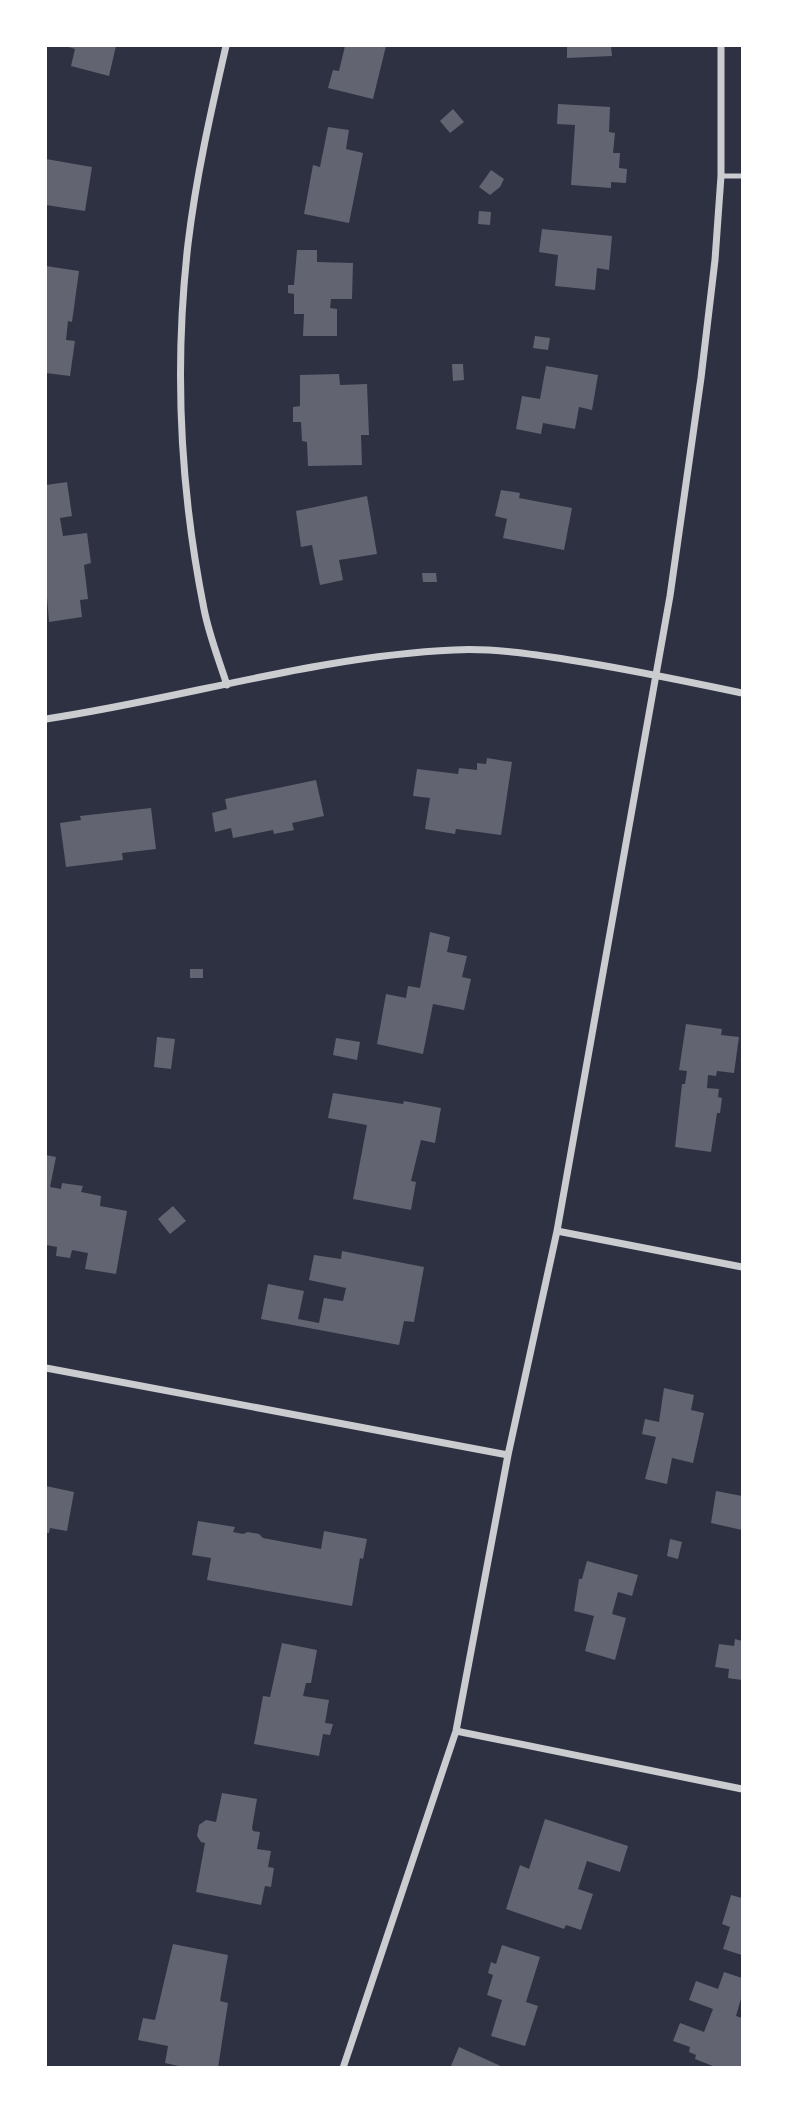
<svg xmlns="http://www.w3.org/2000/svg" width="788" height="2113" font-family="'Space Grotesk',sans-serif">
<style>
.building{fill:#626471}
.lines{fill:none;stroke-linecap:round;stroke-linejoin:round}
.service{stroke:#caccd0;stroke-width:5}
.minor{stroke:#caccd0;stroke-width:7}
</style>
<rect width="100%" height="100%" fill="#2d3142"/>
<path class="building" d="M65 46H116L109 76 71 66 75 49Z
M345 46H386L373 99 328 88 333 70 339 71Z
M567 46H611L612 56 567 58Z
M558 104 610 107 609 132 615 133 613 153H620L619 168 627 169 626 183 611 182V188L571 185 575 125 557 124Z
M453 109 464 122 450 133 440 121Z
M328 127 349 130 346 149 363 153 349 223 304 214 313 165 320 167Z
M46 159 92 167 85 211 46 205Z
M491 170 504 179 500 187 490 195 479 187Z
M479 211 491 212 490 225 478 224Z
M542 229 612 236 609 270 597 268 595 290 555 286 558 255 539 252Z
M297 250H317V262L353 263 352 299H331L330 308 337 309V336H303L304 314H294V294L288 293V285H294Z
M46 266 79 271 72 322 68 321 66 340 75 341 70 376 46 373Z
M535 336 550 338 548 350 533 348Z
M452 364H463L464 380 453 381Z
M546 366 598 375 592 410 579 407 575 429 543 423 541 434 516 429 522 396 540 399Z
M339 374 340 385 367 384 369 435H361L362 465 308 466 307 442 302 441 301 422H293V407L300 406V375Z
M67 482 72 516 60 518 63 536 87 533 91 563 84 565 88 599 80 600 82 617 49 622 46 584V485Z
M501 490 520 493 519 498 572 508 564 550 503 538 507 519 495 516Z
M367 496 377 554 339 560 343 580 320 585 312 545 301 547 296 511Z
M422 573H436L437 582H423Z
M487 758 512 762 501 835 456 829 455 834 425 829 430 798 413 796 417 769 458 774 459 768 477 770V763L486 764Z
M316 780 324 816 292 823 294 830 274 834 273 830 233 838 231 828 215 832 212 813 227 809 225 799Z
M151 808 156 849 122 853 123 860 66 867 60 823 81 820 80 816Z
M430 932 450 937 447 952 467 956 462 977 471 979 464 1010 433 1004 423 1054 377 1044 386 994 406 998 408 986 420 988Z
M190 969H203V978H190Z
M686 1024 722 1029 721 1035 739 1037 734 1073 717 1071 716 1076 708 1075 707 1088 719 1089 718 1097 722 1098 720 1113H717L711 1152 675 1147 682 1084H685L687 1071 679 1070Z
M157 1037 175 1039 171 1069 154 1067Z
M336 1038 360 1042 357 1060 333 1055Z
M333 1093 403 1104 404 1101 441 1108 435 1143 421 1140 411 1181 416 1182 411 1210 353 1199 367 1125 328 1118Z
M46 1155 56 1157 50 1187 61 1189 62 1183 83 1186 81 1192 101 1196 100 1206 127 1211 116 1274 85 1269 88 1253 72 1250 70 1258 56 1256 57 1247 46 1245Z
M173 1206 186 1221 170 1234 158 1219Z
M342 1251 424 1267 414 1322 404 1321 399 1345 261 1319 268 1284 304 1291 298 1319 319 1323 324 1298 343 1301 346 1288 309 1280 314 1255 341 1259Z
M664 1388 694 1395 691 1410 704 1413 693 1463 672 1458 667 1484 645 1479 656 1437 642 1434 645 1419 659 1422Z
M46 1486 74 1492 67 1531 50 1528 49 1533H46Z
M716 1491 742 1496V1530L711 1523Z
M198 1521 235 1527 233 1532 243 1534 248 1532 259 1534 263 1538 321 1549 324 1531 367 1539 363 1559 360 1558 352 1606 207 1580 211 1558 192 1555Z
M670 1539 682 1542 678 1559 667 1556Z
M587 1561 638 1575 632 1596 618 1592 612 1614 626 1618 615 1660 585 1651 594 1616 574 1611 579 1579H582Z
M735 1639 742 1641V1680L728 1678 729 1669 715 1667 719 1644 734 1646Z
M282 1643 317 1650 311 1683H306L303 1696 329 1700 325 1723 333 1724 330 1735 323 1734 319 1756 254 1744 263 1696 270 1697Z
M222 1793 257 1799 252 1828 253 1831 260 1832 257 1849 271 1851 268 1867 274 1868 271 1887 265 1886 261 1905 196 1892 205 1843 201 1842 197 1836 199 1825 206 1820 216 1822Z
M545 1819 628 1846 620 1872 587 1861 578 1889 593 1894 581 1930 566 1925 564 1929 506 1909 520 1865 529 1869Z
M731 1895 742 1898V1955L723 1949 730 1927 722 1924Z
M173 1944 228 1955 220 2001 228 2003 218 2068H188L165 2063 168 2046 138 2040 143 2018 155 2020Z
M502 1945 540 1957 526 2002 538 2006 525 2046 491 2036 502 2000 487 1995 493 1975 488 1973 491 1962 496 1964Z
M724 1972 742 1978V1995L736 2016 742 2018V2068H718L695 2059 696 2055 689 2052 690 2047 673 2041 680 2023 704 2032 713 2009 689 2000 696 1981 718 1989Z
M459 2047 505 2068H450Z"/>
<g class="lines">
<path class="service" d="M721 176H742"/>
<path class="minor" d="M226 46C211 111 196 177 188 244 174 366 180 489 204 609 209 635 219 660 227 685
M46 719C181 699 317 656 454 650 492 648 532 654 570 660 628 669 685 681 742 693
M557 1231 742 1267
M46 1368 508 1455
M456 1731 742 1789
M343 2068 456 1731 508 1455 557 1231 670 596 701 378 715 260 721 176V46"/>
</g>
<rect width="788" height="2113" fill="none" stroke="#ffffff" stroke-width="94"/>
</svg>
